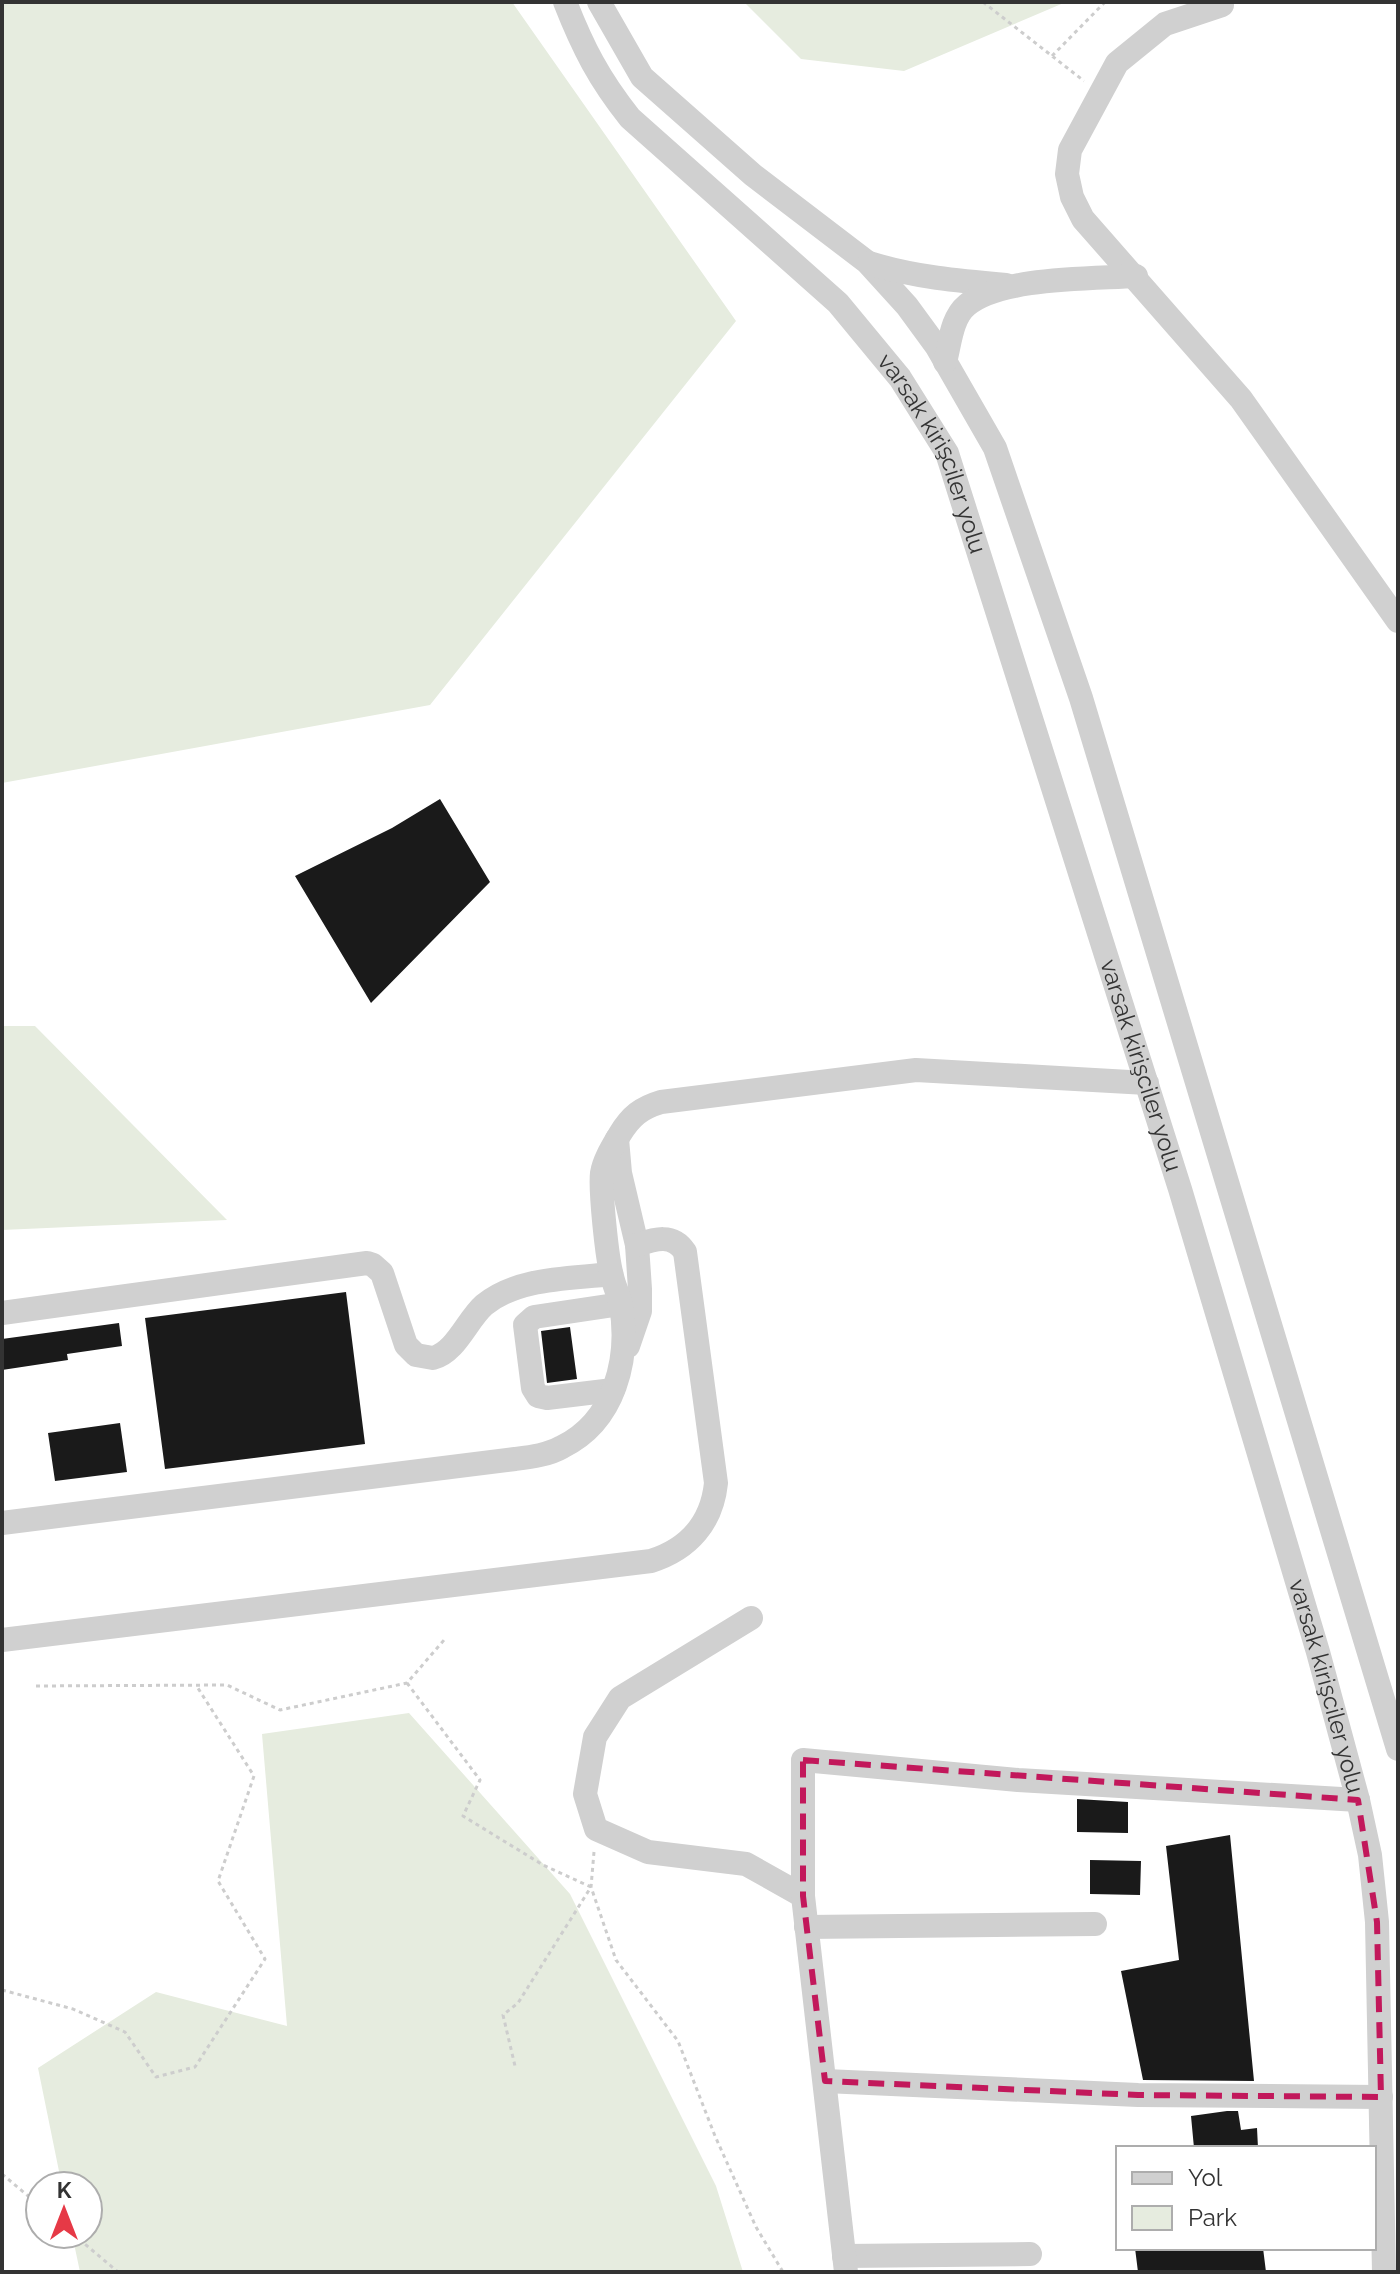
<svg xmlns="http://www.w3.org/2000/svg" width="1400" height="2274" font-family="Raleway,sans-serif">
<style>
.green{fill:#e6ecdf}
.building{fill:#1a1a1a}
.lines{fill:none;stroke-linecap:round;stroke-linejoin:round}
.path{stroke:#cdcdcd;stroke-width:3;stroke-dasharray:4 4;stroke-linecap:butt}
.minor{stroke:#d0d0d0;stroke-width:24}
.marked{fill:none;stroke:#c2185b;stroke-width:6;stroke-dasharray:16 10;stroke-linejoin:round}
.labels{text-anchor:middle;stroke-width:8;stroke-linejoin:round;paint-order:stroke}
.street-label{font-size:24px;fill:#333;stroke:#fff}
</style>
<rect width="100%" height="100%" fill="#fff"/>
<path class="green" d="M2 2H512L736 321 430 705 2 783Z
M744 2H1066L904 71 801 59Z
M2 1026H35L227 1220 2 1230Z
M409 1713 570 1894 716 2186 743 2272H80L72 2234H88V2186H62L38 2068 156 1992 287 2026 262 1734Z"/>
<path class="building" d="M440 799 490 882 371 1003 295 876 392 828Z
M346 1292 365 1444 165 1469 145 1318Z
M119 1323 122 1346 67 1354 68 1360 2 1370V1339Z
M570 1327 577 1379 547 1383 541 1331Z
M120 1423 127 1472 55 1481 48 1433Z
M1077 1799 1128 1802V1833L1077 1832Z
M1230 1835 1254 2081 1143 2080 1121 1971 1179 1960 1166 1846Z
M1090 1860 1141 1861 1140 1895 1090 1894Z
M1227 2111H1238L1241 2130 1257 2128 1258 2148H1194L1191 2116Z
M1135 2248H1263L1266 2272H1138Z"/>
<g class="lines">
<path class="path" d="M983 2 1084 81
M1052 56 1105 2
M407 1683 480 1780 463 1816 543 1865 591 1887 518 2003 503 2015 515 2066
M36 1686 227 1685 280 1710 407 1683 444 1640
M594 1852 591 1887 616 1960 678 2041 715 2136 756 2227 783 2272
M2 1990 73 2009 125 2032 156 2077 195 2067 265 1959 218 1881 254 1776 196 1685
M2 2174 40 2206
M73 2234 118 2272"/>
<g class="minor">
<path id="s1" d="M565 2C583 48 599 79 630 118L838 303 900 378 947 453 1180 1189 1318 1652 1358 1800 1370 1855 1377 1922 1384 2272"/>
<path d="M599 2 642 77 753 175 867 262 907 306 937 347 995 448 1081 698 1398 1749"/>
<path d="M1222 5 1165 24 1117 63 1070 150 1067 174 1072 197 1083 219 1241 399 1398 621"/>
<path d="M869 263C914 277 959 281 1006 285"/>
<path d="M945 362C950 344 951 318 967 305 1000 277 1092 279 1136 276"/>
<path d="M617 1139 620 1173 637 1245 640 1289V1311L628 1346"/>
<path d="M2 1313 367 1263 373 1265 382 1273 406 1345 416 1355 433 1358C456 1352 467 1320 484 1305 518 1277 570 1279 611 1274"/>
<path d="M613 1390 547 1398 538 1396 533 1388 525 1325 534 1317 621 1304"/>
<path d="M2 1523 515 1459C531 1457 548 1455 562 1447 615 1421 630 1359 621 1305 619 1295 614 1286 612 1276 607 1259 600 1190 602 1173 604 1160 613 1146 620 1134 631 1116 641 1108 661 1102L916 1070 1147 1083"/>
<path d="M751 1618 620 1698 595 1737 585 1794 596 1829 648 1852 746 1864 803 1896"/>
<path d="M2 1640 651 1561C689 1549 712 1522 716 1483L685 1252C673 1233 655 1239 637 1245"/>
<path d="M806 1927 1095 1924"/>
<path d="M825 2081 1138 2095 1381 2097"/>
<path d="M844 2256 1030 2254"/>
<path d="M846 2272 803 1896V1760L1018 1780 1358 1800"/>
</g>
</g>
<path class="marked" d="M803 1760 1358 1800 1377 1922 1381 2097 1138 2095 825 2081 803 1896Z"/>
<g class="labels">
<g class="street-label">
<text dy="8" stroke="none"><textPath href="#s1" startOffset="592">varsak kirişciler yolu</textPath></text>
<text dy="8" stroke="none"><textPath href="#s1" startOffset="1240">varsak kirişciler yolu</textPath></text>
<text dy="8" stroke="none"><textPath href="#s1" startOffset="1888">varsak kirişciler yolu</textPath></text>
</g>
</g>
<rect width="1400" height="2274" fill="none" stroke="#333333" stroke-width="8"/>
<rect x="1116" y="2146" width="260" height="104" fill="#ffffff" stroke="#adadad" stroke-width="2"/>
<rect x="1132" y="2172" width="40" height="12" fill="#d0d0d0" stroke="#adadad" stroke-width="2"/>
<text x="1188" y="2186" font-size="24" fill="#333333">Yol</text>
<rect x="1132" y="2206" width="40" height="24" fill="#e6ecdf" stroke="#adadad" stroke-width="2"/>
<text x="1188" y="2226" font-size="24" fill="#333333">Park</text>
<g transform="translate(64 2210)"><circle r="38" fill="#ffffff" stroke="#adadad" stroke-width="2"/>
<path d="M0-6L14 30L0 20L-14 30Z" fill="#e63946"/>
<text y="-12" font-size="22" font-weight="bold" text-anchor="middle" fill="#333333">K</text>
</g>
</svg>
